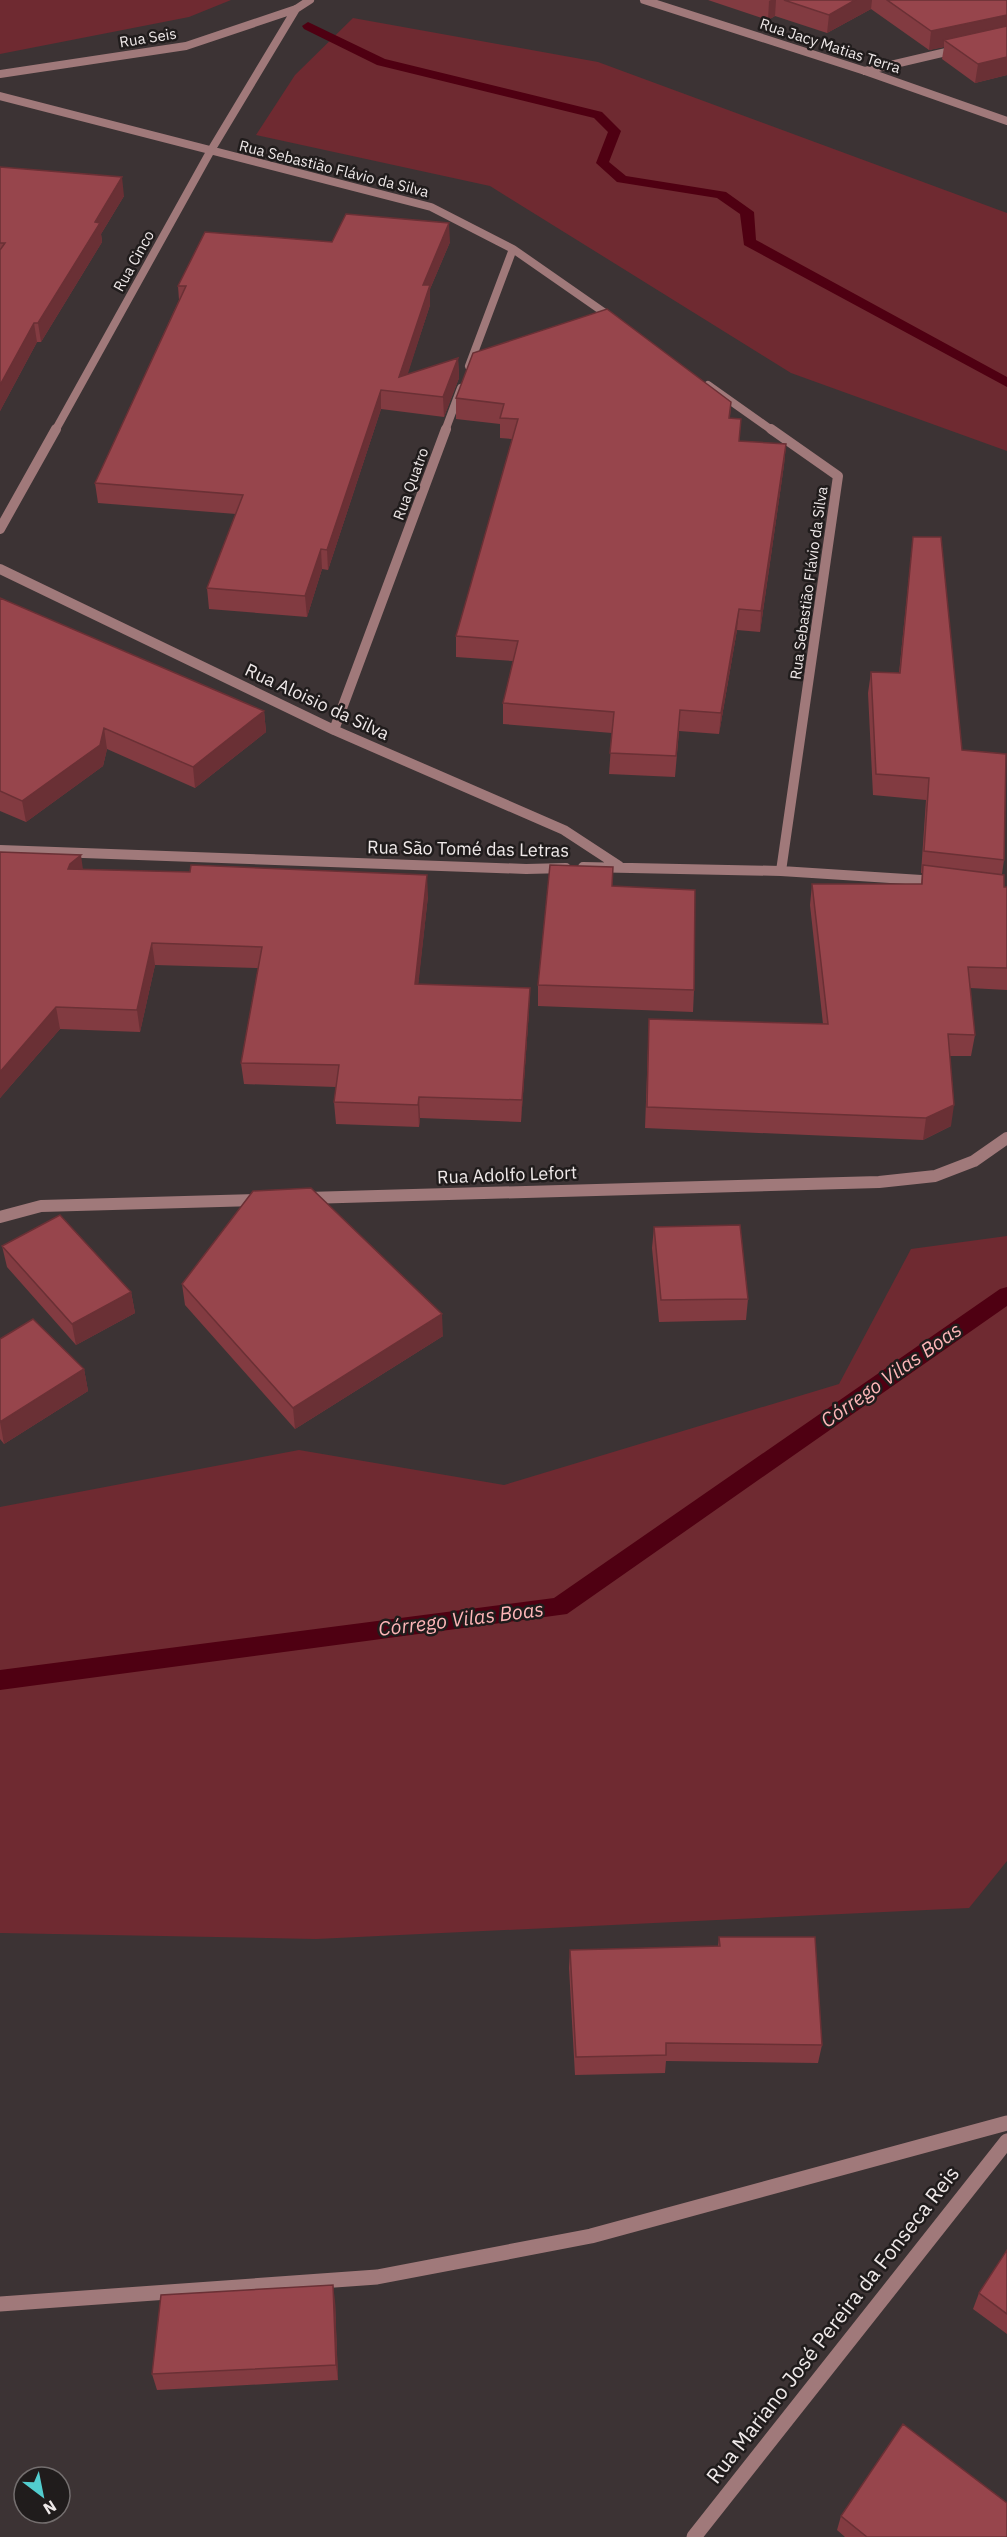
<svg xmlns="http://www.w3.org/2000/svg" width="1007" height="2537" font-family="'IBM Plex Sans',sans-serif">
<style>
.green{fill:#6f2a31}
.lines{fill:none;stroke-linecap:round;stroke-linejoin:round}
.stream{fill:#4f0012;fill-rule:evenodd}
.minor-far3{stroke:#a0797a;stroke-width:8}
.minor-far2{stroke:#a0797a;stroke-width:10}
.minor-far1{stroke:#a0797a;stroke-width:12}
.minor{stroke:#a0797a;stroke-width:15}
.wall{fill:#823b41}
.shaded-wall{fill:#6a3035}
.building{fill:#97454c;stroke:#6a3035;stroke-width:1.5}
.labels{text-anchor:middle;stroke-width:5;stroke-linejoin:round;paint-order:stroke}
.far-street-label{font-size:15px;fill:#efe9e9;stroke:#201c1c}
.street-label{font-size:18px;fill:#efe9e9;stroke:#201c1c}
.water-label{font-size:20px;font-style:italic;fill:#feb6b8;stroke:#201c1c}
.near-street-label{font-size:21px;fill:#efe9e9;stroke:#201c1c}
</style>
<rect width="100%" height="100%" fill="#3c3334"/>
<path class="green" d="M0 0H231L189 17 0 54Z
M353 18 598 62 1007 213V451L791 373 490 186 256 135 295 75Z
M1007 1236V1861L969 1908 316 1939 0 1933V1507L299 1450 504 1485 839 1384 911 1249Z"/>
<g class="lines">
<path class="stream" d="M308 22 385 59 602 112 621 131 609 162 626 176 726 192 754 212 756 240 1007 377V387L744 245 740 214 717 198 617 182 596 163 608 132 594 118 377 65 304 29 302 26Z
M1007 1287V1306L567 1614 0 1690V1670L554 1598 1000 1289Z"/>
<path class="minor-far3" d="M644 0 865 71 1007 121
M865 71 959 49
M0 74 186 46 296 9 310 0
M0 96 431 207 513 249 615 320
M469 366 513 249
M708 385 773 431
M55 431 210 152 296 9
M445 431 461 388"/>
<path class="minor-far2" d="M771 429 838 476 781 871
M0 529 56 429
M0 569 334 730 564 830 619 866
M334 730 446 429
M0 850 526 869 566 868
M583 867 781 871 937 881"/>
<path class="minor-far1" d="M307 1198 879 1182 935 1176 974 1161 1007 1138
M0 1217 41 1206 260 1200"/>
<path class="minor" d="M0 2304 377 2277 591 2236 1007 2123
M694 2537 1007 2141"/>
</g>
<path class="wall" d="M708 0H1007V75L975 83 942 59 944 47 929 50 871 9 827 33 775 16 768 20Z
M0 167 124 196 101 234 102 242 41 342H37L0 411Z
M332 242H450L430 289V305L407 375 458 358 459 378 444 417 381 409 328 570 322 569 307 617 209 609 207 588 236 514 98 503 95 483 179 300 178 286Z
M456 398 731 402 730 418 740 441 786 444 784 465 760 632 737 630 719 734 679 731 675 777 609 774 612 733 503 724V703L513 661 456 657V636L512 439 500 438V424L456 419Z
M913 537 962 750 1004 860 1002 874 1004 887H1007V990L970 988 975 1035 971 1056H950L951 1126 923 1140 645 1128 649 1019 823 1024 810 905 812 884H921L922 873H921L926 800 873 795 868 693 871 672 899 673Z
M0 598 264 711 266 732 195 788 107 749 103 766 26 822 0 811Z
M0 852 83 869 428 896 418 984 529 1010 521 1122 420 1118 419 1127 336 1124 334 1102 336 1087 244 1084 241 1063 258 968 155 965 140 1032 60 1029 0 1098Z
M612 886 694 990 693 1012 538 1006V985Z
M654 1227 748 1299 746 1320 659 1322 652 1248Z
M2 1246 131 1292 135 1313 76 1345 7 1267Z
M182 1284 443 1336 295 1429 185 1305Z
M0 1339 84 1369 88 1391 4 1444 0 1439Z
M719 1937 822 2045 818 2063 666 2061 665 2073 575 2075 569 1968 570 1950 718 1946Z
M1007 2250V2334L973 2309 979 2293Z
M335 2301 338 2380 157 2390 152 2374Z
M841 2516 1007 2537H845L837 2530Z"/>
<path class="shaded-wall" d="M771 0H776L775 16 768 20 769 1Z
M855 0H872L871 9 827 33 829 15Z
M1007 15V33L944 40V47L929 50 931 31Z
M1007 57V75L975 83 978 64Z
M122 177 124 196 101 234 102 242 41 342 38 323 95 222Z
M449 223 450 242 430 289V305L402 392 399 377 423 285Z
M34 323 37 342 0 411V385Z
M458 358 459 378 444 417 443 397Z
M381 390V409L328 570 327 550Z
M786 444 784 465 760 632 761 611Z
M321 549 322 569 307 617 305 596Z
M739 609 737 630 719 734 721 713Z
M264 711 266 732 195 788 193 767Z
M104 728 107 749 103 766 26 822 22 801Z
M81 855 84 877 68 869 70 864Z
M427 875 428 896 416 1006 415 984Z
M152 943 155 965 140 1032 137 1010Z
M530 988 529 1010 521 1122 522 1100Z
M56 1007 60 1029 0 1098V1072Z
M419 1097 420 1118 419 1127 418 1105Z
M954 1105 951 1126 923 1140 926 1118Z
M131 1292 135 1313 76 1345 72 1324Z
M442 1314 443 1336 295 1429 293 1408Z
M84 1369 88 1391 4 1444 0 1422Z
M333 2285 335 2301 338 2380 336 2365Z"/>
<path class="building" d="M784 0H855L829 15Z
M887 0H1007V15L931 31Z
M1007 26V57L978 64 944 40Z
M0 167 122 177 95 222 100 223 38 323H34L0 385V250L5 243H0Z
M346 214 449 223 423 285H430L399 377 458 358 443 397 381 390 327 550 321 549 305 596 207 588 243 495 95 483 186 286H178L205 232 332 242Z
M607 309 731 402 729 418 741 419 739 441 786 444 761 611 739 609 721 713 680 710 676 756 610 753 614 712 503 703 518 641 456 636 518 419 500 418 504 404 456 398 473 353Z
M913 537H941L962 750 1006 754 1004 860 924 851 929 778 876 774 871 672 900 673Z
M0 598 264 711 193 767 104 728 100 745 22 801 0 791Z
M0 852 81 855 70 864 68 869 190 872 191 865 427 875 415 984 530 988 522 1100 419 1097 418 1105 334 1102 339 1065 241 1063 262 947 152 943 137 1010 56 1007 0 1072Z
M550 865 613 867 612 886 695 890 694 990 538 985Z
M923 865 1004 875V887H1007V968L968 967 975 1035 948 1034 954 1105 926 1118 647 1107 649 1019 828 1024 812 884H922Z
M311 1188 442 1314 293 1408 182 1284 253 1191Z
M60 1215 131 1292 72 1324 2 1246Z
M740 1225 748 1299 661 1300 654 1227Z
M33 1319 84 1369 0 1422V1339Z
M719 1937H815L822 2045 666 2043V2055L576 2057 570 1950 720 1946Z
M1007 2250V2314L979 2293Z
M333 2285 336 2365 152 2374 161 2295Z
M903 2424 1007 2503V2537H867L841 2516Z"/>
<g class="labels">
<g class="far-street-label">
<text transform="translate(148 38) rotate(-9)" y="5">Rua Seis</text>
<text transform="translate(830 46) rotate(18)" y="5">Rua Jacy Matias Terra</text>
<text transform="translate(334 169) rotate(14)" y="5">Rua Sebastião Flávio da Silva</text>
<text transform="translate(134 261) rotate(-61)" y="5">Rua Cinco</text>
<text transform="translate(411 484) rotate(-70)" y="5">Rua Quatro</text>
<text transform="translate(809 583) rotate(-82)" y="5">Rua Sebastião Flávio da Silva</text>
</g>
<g class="street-label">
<text transform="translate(317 702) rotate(25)" y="6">Rua Aloisio da Silva</text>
<text transform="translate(468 849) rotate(1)" y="6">Rua São Tomé das Letras</text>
<text transform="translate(507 1175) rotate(-2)" y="6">Rua Adolfo Lefort</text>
</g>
<g class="water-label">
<text transform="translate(891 1375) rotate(-35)" y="7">Córrego Vilas Boas</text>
<text transform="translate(461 1619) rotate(-7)" y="7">Córrego Vilas Boas</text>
</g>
<g class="near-street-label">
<text transform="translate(833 2325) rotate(-52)" y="7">Rua Mariano José Pereira da Fonseca Reis</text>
</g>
</g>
<g transform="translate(42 2495) rotate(148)"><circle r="28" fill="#201c1c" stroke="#736e6e" stroke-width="1.5"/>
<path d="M0-4.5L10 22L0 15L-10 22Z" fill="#52cdcf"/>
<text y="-9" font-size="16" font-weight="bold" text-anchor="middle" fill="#efe9e9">N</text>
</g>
</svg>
